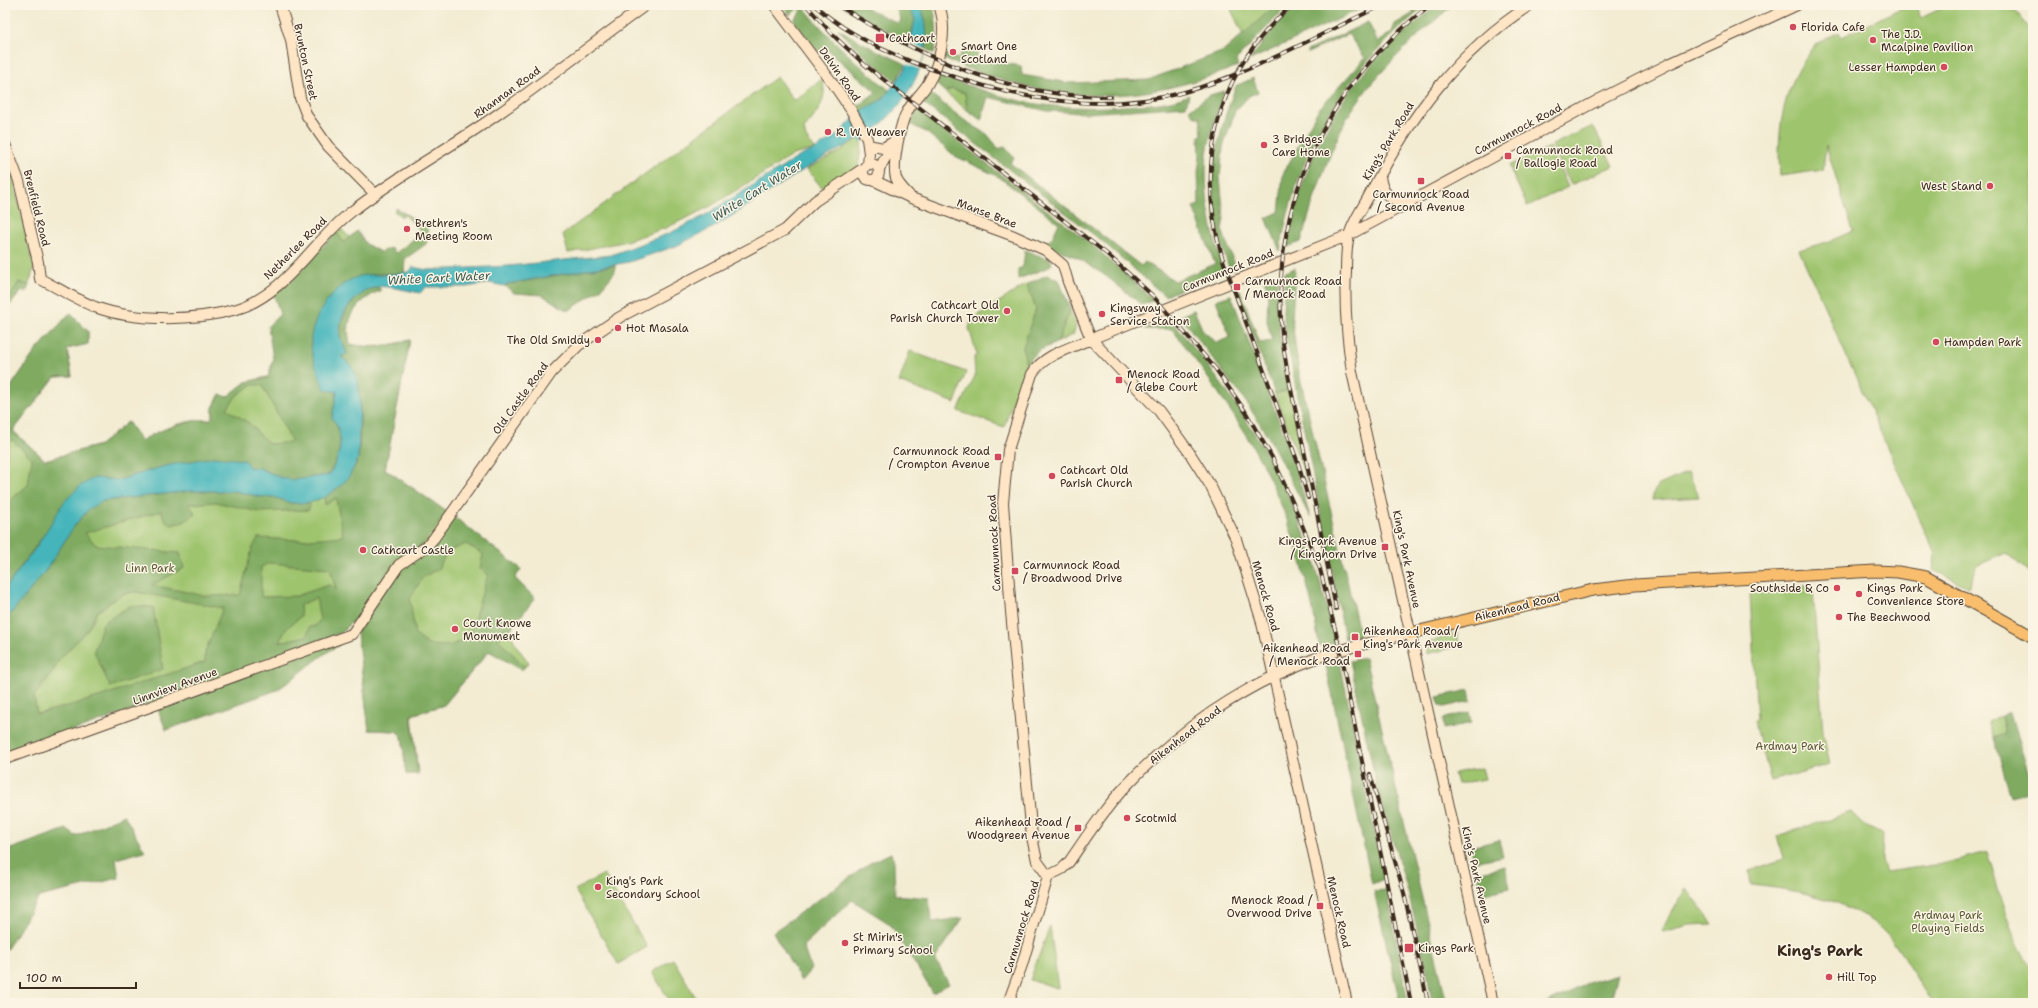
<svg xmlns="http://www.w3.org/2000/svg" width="2038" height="1008" font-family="'Shantell Sans',sans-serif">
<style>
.green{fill:#9fc46e;stroke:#6d7746}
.forest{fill:#7faa61;stroke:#5d6a40;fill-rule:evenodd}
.water{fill:#45b5bb;stroke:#40706c}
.pier{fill:#f3ecd3}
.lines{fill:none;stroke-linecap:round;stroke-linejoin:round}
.secondary-casing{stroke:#574739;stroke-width:12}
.primary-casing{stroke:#574739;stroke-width:13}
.secondary{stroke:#fde5c5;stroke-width:10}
.primary{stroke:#f9be6d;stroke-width:11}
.rail-casing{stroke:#3b2a1e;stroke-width:4}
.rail{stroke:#fcf5e5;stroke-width:2.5;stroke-dasharray:8;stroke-linecap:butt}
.poi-dot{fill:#d1495b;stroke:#fcf5e5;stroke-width:1.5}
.labels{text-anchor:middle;stroke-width:3;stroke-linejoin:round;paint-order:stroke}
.poi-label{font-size:11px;fill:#3b2a1e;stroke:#fcf5e5;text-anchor:start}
.street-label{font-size:11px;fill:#3b2a1e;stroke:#fcf5e5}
.park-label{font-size:11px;fill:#595836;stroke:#fcf5e5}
.water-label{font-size:12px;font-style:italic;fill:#3e5b55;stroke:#fcf5e5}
.district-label{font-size:15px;font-weight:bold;fill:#3b2a1e;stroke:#fcf5e5}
</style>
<rect width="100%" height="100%" fill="#fcf5e5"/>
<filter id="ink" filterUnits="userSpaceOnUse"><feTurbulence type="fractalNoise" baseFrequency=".025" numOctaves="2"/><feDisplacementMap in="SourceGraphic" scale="8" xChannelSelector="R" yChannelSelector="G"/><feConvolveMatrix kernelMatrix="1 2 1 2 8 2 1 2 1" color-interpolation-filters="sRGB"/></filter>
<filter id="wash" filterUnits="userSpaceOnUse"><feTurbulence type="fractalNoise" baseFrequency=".012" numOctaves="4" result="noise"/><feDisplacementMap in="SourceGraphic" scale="16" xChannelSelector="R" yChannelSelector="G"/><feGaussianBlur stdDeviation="0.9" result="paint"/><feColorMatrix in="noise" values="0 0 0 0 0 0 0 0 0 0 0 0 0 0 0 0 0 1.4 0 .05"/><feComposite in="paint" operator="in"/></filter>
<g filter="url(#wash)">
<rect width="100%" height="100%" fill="#f3ecd3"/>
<path class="green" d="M1229 5H1276L1243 35Z
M1907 5H1915L1921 18 1948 5H2011L2033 33V575L2007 553 1978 565 1968 587 1933 570 1935 554 1799 250 1830 241 1853 231 1826 146 1823 170 1780 176C1777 136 1781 96 1804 61 1808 56 1811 50 1815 46 1822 40 1831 36 1839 32L1842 37Z
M777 77 794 101 822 79C829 99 816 115 804 129L806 138 815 149 793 155 711 206 666 228 623 242 568 253 563 234Z
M952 89 965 93 967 110 945 92Z
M1593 126 1613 166 1571 185 1552 145Z
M858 139 862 142 858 167 822 188 807 169 843 150 842 148Z
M1550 147 1568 187 1527 206 1509 166Z
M5 156 10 166 34 268 26 293 22 291 7 308 11 311 5 313Z
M341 229 365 252 404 264 405 281 370 279 317 345 382 347 410 340 385 469 453 516 521 569 515 578 535 598 509 631 518 648 529 663 522 670 489 651 444 705 412 715 418 774H406L402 736 396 731 369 730 356 622 350 623 343 632 5 755V395L35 352 70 313 88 331V344L67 349 72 376 55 377 13 431 45 460 100 445 128 422 141 441C161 429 187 419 210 420L213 415V408L220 394 227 397 246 382 278 374 284 295Z
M1027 284 1036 309 1023 347 1026 365 1004 427 958 411 975 376 974 357 977 355 969 328 972 319Z
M1070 309 1076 326 1073 335 1058 342Z
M910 351 966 372 955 403 899 382Z
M1289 390 1308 483 1275 394Z
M1688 472 1699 497 1653 500V493L1659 485Z
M1807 586 1813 590 1823 733 1830 764 1771 781 1754 720H1757L1750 595 1753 591Z
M1457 633 1459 646 1427 654V643Z
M2001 716 2005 734 1994 738 1988 721Z
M1482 768 1485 779 1457 784 1454 773Z
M1851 812 1863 824 1883 834 1882 861 1886 872 1942 864 1987 852C1998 886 2010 942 2033 968V1003H1932C1919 984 1908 962 1894 943 1863 901 1800 890 1751 885L1749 871 1783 859 1777 836Z
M604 874 647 947 618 964 575 890Z
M1686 888 1713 924 1689 925 1663 932 1662 930Z
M1050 926 1058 988 1030 980Z
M673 959 699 1003H671L652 972Z"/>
<path class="forest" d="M783 5H802C828 38 857 64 889 90L883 99 858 113 855 108 876 92 824 47 817 52 794 20 801 11 798 8 790 15Z
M841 5H861L897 23 901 21 895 5H908L915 19 910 42 902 39Z
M920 5 933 6C937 23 938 37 934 54L926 49C927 33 927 20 920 5Z
M1276 5H1288L1236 60 1238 66C1130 109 1050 103 944 59L945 54 958 59 964 47 978 51 977 57 987 61 1021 66 1022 75 1069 83 1148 80 1224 51Z
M1297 5H1369L1250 60 1275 26Z
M1418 5H1427C1345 70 1298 147 1280 251L1266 218 1279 212 1283 174 1318 110 1365 58 1348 34 1308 53 1307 51 1368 22 1378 42 1392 32 1395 24 1414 13 1411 7Z
M1437 5H1453C1418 34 1368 80 1346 120 1326 159 1313 201 1301 242L1287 247C1298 184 1322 123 1364 73 1385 48 1412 26 1437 5Z
M838 29 874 49 906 64 896 81 869 60Z
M939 75C975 88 1014 103 1053 106 1077 108 1102 108 1126 106 1148 104 1169 104 1189 95L1186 106 1088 113 1047 111 988 97 981 120 967 110 965 93 952 89 945 92 936 84Z
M1253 78 1258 92 1249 96 1235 111 1223 147 1220 178 1224 218 1222 230 1236 268 1230 271C1225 255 1219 240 1216 224 1207 176 1219 130 1236 86Z
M1224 91C1218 111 1210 133 1207 154 1203 195 1212 233 1224 272L1165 296 1102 241 923 103 927 96 932 95 964 120 987 134 996 145 997 149 1005 147 1014 158 1010 163 1141 266 1145 262 1175 281 1215 264 1193 207 1199 205 1198 172 1200 157 1199 136 1202 135 1200 117H1195L1189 110 1210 95Z
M917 110 1089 242 1154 300 1142 305 1106 276 1078 258 1045 244 1052 238 1059 223 999 177 955 156 926 132 910 124Z
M396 208 426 226 429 235 426 244 405 259 404 273C384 274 361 272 343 284 337 289 332 297 326 303L337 392 332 418C346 436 340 457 328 475L294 480 282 478 259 468 249 467 244 460 165 466 119 480 94 478 40 540 5 589V505L28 485 32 458 12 440 8 444 7 458 5 459V395L35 352 70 313 88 331V344L67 349 72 376 55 377 13 431 45 460 100 445 128 422 141 441C161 429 187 419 210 420L213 415V408L220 394 227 397 246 382 268 378 273 359 268 326 280 314 274 295 292 280 336 232 344 242 357 231 366 244 380 252 391 248 396 253 419 235 420 230 405 215 402 217 394 211ZM252 385H262L292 442 269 444 249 423 227 409 237 395Z
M1025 250 1050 260 1052 264 1047 268 1018 279V269L1023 267Z
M615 265V272L601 289 568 311 542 295 514 293 505 286 508 284Z
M1295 268 1292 320 1299 373 1360 636 1345 639 1287 342 1283 313 1285 272Z
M1047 275 1059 280 1070 309 1058 342 1038 351 1026 365 1023 347 1036 309 1027 284Z
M1278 275C1276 314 1281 352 1289 390L1275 394 1237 291 1240 290 1260 343 1272 341 1267 321 1268 291 1264 280Z
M19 282 29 285 26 293 22 291 7 308 11 311 5 313V304Z
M378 287 381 290C356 302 344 317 350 344 374 349 387 346 410 340L385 469 447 512 420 547 356 622 350 623 343 632 183 692 5 755V621L44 573 75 525 89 509 103 501 191 491H234L262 497H274L291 503H309V510L259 512 216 502 189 504 195 514 184 522 171 525 165 520 161 511 85 533 96 545 180 553 184 568 152 585 206 596 240 595 252 549 258 538 298 540 343 536 336 498 325 505 324 497C337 492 354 472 358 458 361 444 361 395 358 381 355 370 348 363 341 355L347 354 340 336 341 323 348 307 359 294ZM269 563 330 568 336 590 329 585 296 596 261 597V567ZM136 592 223 608 205 652V662L86 701 37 714 34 696 53 672 59 660 88 629 97 612 122 594ZM316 598 320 620 315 626 309 627 307 636 279 642 287 628 301 616 300 605Z
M1231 295 1291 453 1310 517 1269 438 1246 402 1180 316 1194 310 1203 331 1217 343 1230 337 1216 300Z
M1170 319C1228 387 1278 460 1309 546 1320 577 1327 610 1336 642L1320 647 1319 645C1309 577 1287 506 1253 447 1229 406 1201 367 1172 329H1145Z
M453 516 521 569 515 578 535 598 509 631 498 639 525 667 522 670 489 651 444 705 411 715 418 774H406L402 736 396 731 369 730 357 634 395 574ZM466 544 483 554 480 569 488 574 472 626 462 641 449 646 428 645 415 634 410 599 423 577 438 569 447 552Z
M130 606 153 607 163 669 110 687 94 651 103 623Z
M338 642 339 645C316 658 298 676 277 690L166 730 157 707Z
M1365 658 1447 1003H1432L1427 971 1407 888 1378 792 1350 661Z
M1340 662 1384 879 1372 884 1326 666Z
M1469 690 1471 701 1444 707 1440 706 1437 697Z
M1469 712 1471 723 1444 729 1443 720 1445 718Z
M2010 713 2033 788V790L2011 797 1994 738 2005 734 2001 716Z
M124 815 145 851 116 859 119 878 39 897 5 952V905L7 901 5 894V851L66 829 76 836Z
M1499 840 1503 856 1474 862 1471 847Z
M891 853 894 861 895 895 929 898 932 922 963 918 935 959 949 984 933 993 890 924 852 900 803 946 811 969 801 981 773 932 870 863Z
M1505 866 1510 888 1482 894 1477 873Z
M1387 890 1408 1003H1400L1374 891Z
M1618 974 1610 1003H1547L1591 982Z"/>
<path class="water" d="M908 5H920C928 23 928 40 923 59 910 100 892 114 862 142L858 139 808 167 714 227 676 246 629 262 507 284 504 286 490 283 466 287H426L420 293C409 291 387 285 377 287 357 292 336 314 340 337 342 342 345 348 347 354L341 356 352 367 358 380 360 403 358 459 350 475 344 483 327 496 309 503H291L274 497H262L234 491H191L103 501 89 509 75 525 44 573 5 621V589L37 546 64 502 80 486 94 478 119 480 165 466 213 457 245 460 249 467 259 468 282 478 294 480 329 475C340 457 346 436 332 418L337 392 324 389C319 374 310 356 311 339 313 315 334 285 357 277 366 274 373 275 381 275 390 274 400 273 409 272L413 267 427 270 509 266 611 255 670 233 702 217 802 155 816 149 836 136 861 111 883 99 902 74 906 67 915 19Z"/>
<path class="pier" d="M908 41 926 50 919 69 904 63Z"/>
</g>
<g filter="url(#ink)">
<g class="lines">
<g class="secondary-casing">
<path id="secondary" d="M280 5 291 40 300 98 307 116 328 146 375 194
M774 5 834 85 851 110 867 139 869 154 868 164
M5 144 19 181 38 262 40 279C58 288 75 299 95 307 136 322 195 321 237 309 286 294 312 242 351 212 397 176 450 148 498 114 548 79 596 41 646 5
M868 145 883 148 895 141
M863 172a8 8 0 1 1 16 0a8 8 0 1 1-16 0Z
M879 169 896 139
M1380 176C1382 193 1389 200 1406 203
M873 180 911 198 1014 236 1045 250 1063 265 1068 282 1091 339 1159 411 1189 452 1210 485 1236 539 1261 619 1347 1003
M909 195C904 190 898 184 896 178 892 165 900 123 907 112 912 102 921 94 927 85 941 62 948 30 939 5
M5 759 352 634 399 565 427 546 434 538 552 372 579 345 620 317 785 230 815 201 864 168
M1048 876 1037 861 1032 837 1011 612 1003 503 1008 450 1032 374C1044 354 1071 348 1091 339L1349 235 1602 98 1669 64 1797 5
M1048 876 1062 869 1069 862C1087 836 1104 809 1125 787 1177 731 1243 685 1314 659 1345 647 1379 641 1411 633
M1008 1003 1022 965 1048 876
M1493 1003 1352 372C1347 338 1344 306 1346 272 1346 260 1346 247 1349 236 1352 222 1366 203 1372 190 1412 114 1457 52 1530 5"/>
</g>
<g class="primary-casing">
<path id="primary" d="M1411 633 1593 590 1635 585 1875 571 1898 572 1926 577 2033 637"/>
</g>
<use href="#secondary" class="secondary"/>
<use href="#primary" class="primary"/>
<g class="rail-casing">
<path id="rail" d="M806 5 835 37 865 65 1107 254 1153 296 1215 368 1245 411 1273 459 1296 510 1320 569 1336 633 1411 1003
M814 5C854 40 902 60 952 76 1026 101 1103 113 1181 93 1250 74 1318 35 1383 5
M838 5C920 58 1011 98 1111 97
M1292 5C1214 73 1194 167 1224 263L1298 463 1308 498
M1336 609C1325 553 1314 497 1302 441 1294 401 1283 361 1281 320 1274 194 1331 82 1430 5
M1370 774 1404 893 1428 1003"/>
</g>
<use href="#rail" class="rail"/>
</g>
</g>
<g class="poi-dot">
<circle cx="1793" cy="27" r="4"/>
<rect x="875" y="33" width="10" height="10" rx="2"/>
<circle cx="1873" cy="40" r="4"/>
<circle cx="953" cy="52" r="4"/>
<circle cx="1944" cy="67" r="4"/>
<circle cx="828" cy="132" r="4"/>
<circle cx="1264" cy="145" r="4"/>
<rect x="1504" y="152" width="8" height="8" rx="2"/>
<rect x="1417" y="177" width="8" height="8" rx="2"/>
<circle cx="1990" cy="186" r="4"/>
<circle cx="407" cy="229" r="4"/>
<rect x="1233" y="283" width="8" height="8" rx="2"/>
<circle cx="1007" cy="311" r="4"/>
<circle cx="1102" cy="314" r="4"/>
<circle cx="618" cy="328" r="4"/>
<circle cx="598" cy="340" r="4"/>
<circle cx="1936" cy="342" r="4"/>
<rect x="1115" y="376" width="8" height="8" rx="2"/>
<rect x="994" y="453" width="8" height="8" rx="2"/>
<circle cx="1052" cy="476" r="4"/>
<rect x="1381" y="543" width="8" height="8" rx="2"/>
<circle cx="363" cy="550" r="4"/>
<rect x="1011" y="567" width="8" height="8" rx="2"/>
<circle cx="1837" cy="588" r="4"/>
<circle cx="1859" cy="594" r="4"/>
<circle cx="1839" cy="617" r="4"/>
<circle cx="455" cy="629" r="4"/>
<rect x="1351" y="633" width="8" height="8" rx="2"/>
<rect x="1354" y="650" width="8" height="8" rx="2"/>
<circle cx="1127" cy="818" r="4"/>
<rect x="1074" y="824" width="8" height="8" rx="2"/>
<circle cx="598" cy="887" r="4"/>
<rect x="1316" y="902" width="8" height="8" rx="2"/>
<circle cx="845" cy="943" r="4"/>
<rect x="1404" y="943" width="10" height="10" rx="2"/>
<circle cx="1829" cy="977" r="4"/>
</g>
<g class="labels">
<g class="poi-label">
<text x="1801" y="31">Florida Cafe</text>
<text x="1881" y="38">The J.D.<tspan x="1881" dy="13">Mcalpine Pavilion</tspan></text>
<text x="889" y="42">Cathcart</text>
<text x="961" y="50">Smart One<tspan x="961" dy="13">Scotland</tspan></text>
<text x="1936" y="71" text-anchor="end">Lesser Hampden</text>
<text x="836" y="136">R. W. Weaver</text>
<text x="1272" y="143">3 Bridges<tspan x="1272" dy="13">Care Home</tspan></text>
<text x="1516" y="154">Carmunnock Road<tspan x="1516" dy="13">/ Ballogie Road</tspan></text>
<text x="1982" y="190" text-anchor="end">West Stand</text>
<text x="1421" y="198" text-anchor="middle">Carmunnock Road<tspan x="1421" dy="13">/ Second Avenue</tspan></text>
<text x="415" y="227">Brethren's<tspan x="415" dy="13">Meeting Room</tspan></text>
<text x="1245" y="285">Carmunnock Road<tspan x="1245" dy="13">/ Menock Road</tspan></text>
<text x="999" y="309" text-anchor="end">Cathcart Old<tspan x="999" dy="13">Parish Church Tower</tspan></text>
<text x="1110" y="312">Kingsway<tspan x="1110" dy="13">Service Station</tspan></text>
<text x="626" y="332">Hot Masala</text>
<text x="590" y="344" text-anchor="end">The Old Smiddy</text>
<text x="1944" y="346">Hampden Park</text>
<text x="1127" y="378">Menock Road<tspan x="1127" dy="13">/ Glebe Court</tspan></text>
<text x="990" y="455" text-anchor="end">Carmunnock Road<tspan x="990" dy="13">/ Crompton Avenue</tspan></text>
<text x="1060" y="474">Cathcart Old<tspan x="1060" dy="13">Parish Church</tspan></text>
<text x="1377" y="545" text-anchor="end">Kings Park Avenue<tspan x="1377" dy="13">/ Kinghorn Drive</tspan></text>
<text x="371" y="554">Cathcart Castle</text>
<text x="1023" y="569">Carmunnock Road<tspan x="1023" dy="13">/ Broadwood Drive</tspan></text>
<text x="1829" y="592" text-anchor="end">Southside &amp; Co</text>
<text x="1867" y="592">Kings Park<tspan x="1867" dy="13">Convenience Store</tspan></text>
<text x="1847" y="621">The Beechwood</text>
<text x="463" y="627">Court Knowe<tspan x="463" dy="13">Monument</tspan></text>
<text x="1363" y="635">Aikenhead Road /<tspan x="1363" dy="13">King's Park Avenue</tspan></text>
<text x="1350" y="652" text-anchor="end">Aikenhead Road<tspan x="1350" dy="13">/ Menock Road</tspan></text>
<text x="1135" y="822">Scotmid</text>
<text x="1070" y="826" text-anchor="end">Aikenhead Road /<tspan x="1070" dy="13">Woodgreen Avenue</tspan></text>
<text x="606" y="885">King's Park<tspan x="606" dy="13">Secondary School</tspan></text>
<text x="1312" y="904" text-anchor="end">Menock Road /<tspan x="1312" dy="13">Overwood Drive</tspan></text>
<text x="853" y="941">St Mirin's<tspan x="853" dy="13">Primary School</tspan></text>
<text x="1418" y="952">Kings Park</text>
<text x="1837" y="981">Hill Top</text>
</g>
<g class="street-label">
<text transform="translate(306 62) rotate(78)" y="4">Brunton Street</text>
<text transform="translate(840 74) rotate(55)" y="4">Delvin Road</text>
<text transform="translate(507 92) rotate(-36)" y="4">Rhannan Road</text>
<text transform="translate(1518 129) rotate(-28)" y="4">Carmunnock Road</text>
<text transform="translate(1388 141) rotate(-59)" y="4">King's Park Road</text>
<text transform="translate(37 208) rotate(76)" y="4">Brenfield Road</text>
<text transform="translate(987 213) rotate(21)" y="4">Manse Brae</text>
<text transform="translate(295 248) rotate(-45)" y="4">Netherlee Road</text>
<text transform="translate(1228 270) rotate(-22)" y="4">Carmunnock Road</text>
<text transform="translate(520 398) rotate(-54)" y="4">Old Castle Road</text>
<text transform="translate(994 543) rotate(-93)" y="4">Carmunnock Road</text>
<text transform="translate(1407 559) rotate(78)" y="4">King's Park Avenue</text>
<text transform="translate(1266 596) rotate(74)" y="4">Menock Road</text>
<text transform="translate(1517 607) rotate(-14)" y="4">Aikenhead Road</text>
<text transform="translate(175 686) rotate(-20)" y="4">Linnview Avenue</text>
<text transform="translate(1185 735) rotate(-38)" y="4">Aikenhead Road</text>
<text transform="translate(1477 875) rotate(77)" y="4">King's Park Avenue</text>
<text transform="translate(1339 912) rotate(77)" y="4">Menock Road</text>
<text transform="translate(1021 927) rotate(-73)" y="4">Carmunnock Road</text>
</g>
<g class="park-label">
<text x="150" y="572">Linn Park</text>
<text x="1790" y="750">Ardmay Park</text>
<text x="1948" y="919">Ardmay Park<tspan x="1948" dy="13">Playing Fields</tspan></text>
</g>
<g class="water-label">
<text transform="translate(757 191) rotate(-32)" y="4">White Cart Water</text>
<text transform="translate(439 278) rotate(-3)" y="4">White Cart Water</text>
</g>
<g class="district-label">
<text x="1820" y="956">King's Park</text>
</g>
</g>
<rect width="2038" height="1008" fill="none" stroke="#fcf5e5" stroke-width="20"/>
<path d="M20 982v6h116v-6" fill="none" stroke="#3b2a1e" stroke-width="2"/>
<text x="26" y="982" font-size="12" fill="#3b2a1e" stroke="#fcf5e5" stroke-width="3" paint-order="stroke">100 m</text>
</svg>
